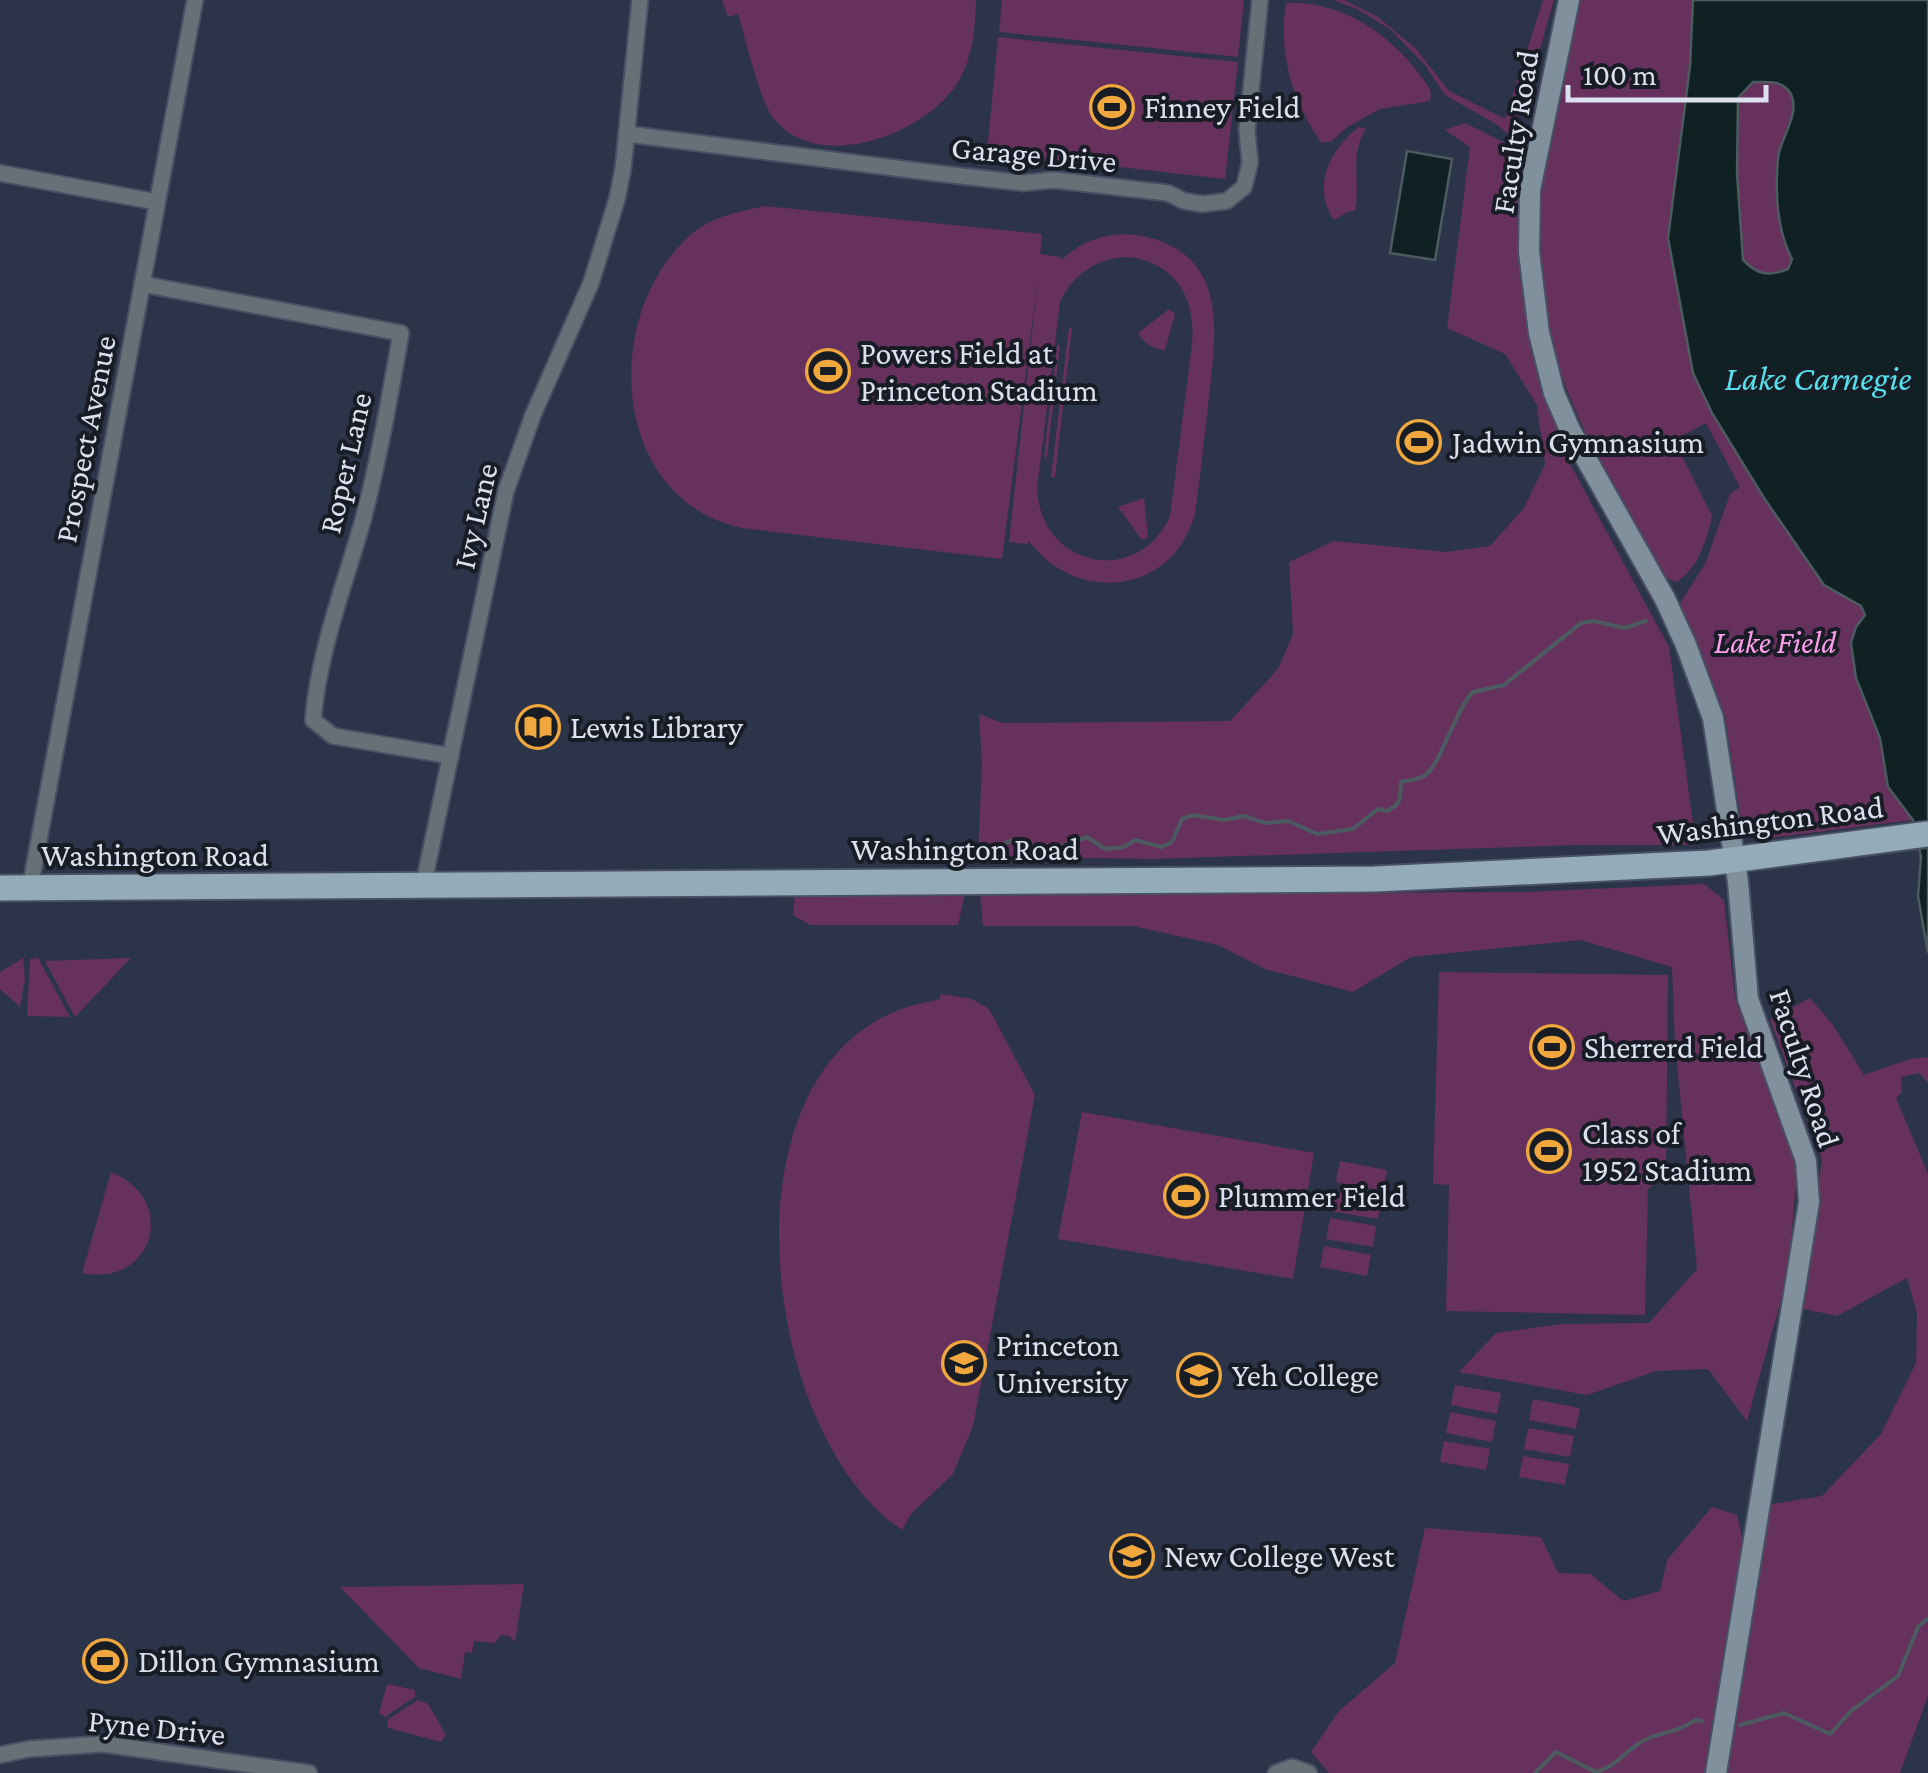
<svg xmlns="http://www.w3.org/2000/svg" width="1928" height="1773" font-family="'Crimson Pro',serif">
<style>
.green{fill:#66315d;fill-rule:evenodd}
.water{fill:#0f2122;stroke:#4c5b60;stroke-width:2.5;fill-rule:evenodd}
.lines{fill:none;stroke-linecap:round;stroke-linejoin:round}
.stream{stroke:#4c5b60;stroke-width:4}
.street-casing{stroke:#485064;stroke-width:19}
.secondary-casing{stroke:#485064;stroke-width:24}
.primary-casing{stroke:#485064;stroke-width:29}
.street{stroke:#657077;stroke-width:15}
.secondary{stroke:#80919d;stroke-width:20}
.primary{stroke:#94abb9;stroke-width:25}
.labels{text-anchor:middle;stroke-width:8;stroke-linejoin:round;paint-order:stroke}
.poi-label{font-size:32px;fill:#dce1ef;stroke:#181c25;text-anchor:start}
.street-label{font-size:32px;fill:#dce1ef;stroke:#181c25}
.park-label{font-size:32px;font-style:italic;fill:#fd9eeb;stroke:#181c25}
.water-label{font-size:35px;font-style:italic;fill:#55dfeb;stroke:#181c25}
</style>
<rect width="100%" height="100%" fill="#2c3449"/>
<path class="green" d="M722 0H976C975 28 973 58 958 82 926 135 815 176 772 116 760 100 745 37 738 14L728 17Z
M1002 0H1244L1238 57 999 32Z
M1333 0H1344L1378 17 1416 49 1449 91 1505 119 1543 0H1554L1530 83 1519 103 1517 114 1525 134 1522 146 1496 124 1445 95 1425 65 1390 29 1357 9Z
M1578 0H1693L1690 66 1668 238 1712 413 1764 498 1824 585 1861 606 1865 615 1856 678 1880 738 1888 787 1913 820 1763 839 1742 826 1725 716 1679 605 1706 562 1730 494 1740 487 1706 423 1674 440 1712 516C1707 540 1698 569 1676 582L1663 577C1595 456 1518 331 1538 186 1547 124 1565 61 1578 0Z
M1286 3C1339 0 1389 33 1419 74 1426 83 1433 89 1430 101L1380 109 1346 128 1331 142H1321C1292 101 1278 52 1286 3Z
M998 37 1238 62 1225 179 987 152Z
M1753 82C1766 82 1780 79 1789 91 1802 109 1784 126 1782 143 1777 181 1774 224 1792 258L1789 269C1769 277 1759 276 1743 260L1737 173 1738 98Z
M1465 123 1509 145 1524 180 1542 360 1569 462 1669 647 1696 845H1579L1152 859 978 856 982 763 979 714 1003 723 1230 721 1278 669 1293 634 1289 562 1334 541 1446 552 1490 546 1524 508 1545 464 1537 405 1505 354 1447 328 1470 147 1445 130Z
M1359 127 1366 129C1349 153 1361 183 1355 211H1350L1334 220C1311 187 1330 149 1359 127Z
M765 206 1042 234 1040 254 1060 257 1061 260C1084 239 1115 229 1147 237 1232 258 1215 340 1208 406 1204 442 1200 478 1195 514 1173 595 1076 605 1029 541L1027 544 1009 542 1038 278 1002 559 742 528C608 499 600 310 694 232 714 216 741 211 765 206ZM1130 257C1177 264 1196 299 1192 344L1170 517C1136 588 1040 567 1037 488L1060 302C1074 273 1098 257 1130 257Z
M1169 309 1175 314 1165 350C1154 350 1143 342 1138 333Z
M1069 328H1072L1055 477H1051Z
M1057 345 1060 346 1047 457H1044Z
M1144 498 1148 537 1142 540 1118 507Z
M1704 884 1724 900 1735 997 1798 1160 1788 1275 1747 1421 1708 1369 1656 1371 1587 1395 1459 1372 1496 1333 1562 1324 1649 1323 1697 1269 1675 1044 1672 967 1580 940 1411 957 1353 992 1265 969 1218 945 1133 926H983L980 894 1523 892Z
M795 894H965L958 925H810L793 915Z
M23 958 25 979 20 1007 0 989V972Z
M38 958 70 1017 27 1016 30 959Z
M131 958 75 1017 45 961Z
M1439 972 1668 975 1666 1174 1648 1189 1645 1315 1446 1311 1449 1185 1433 1184Z
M941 994 972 999 989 1009 1035 1095 973 1426 953 1474 911 1514 902 1530C752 1429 712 1030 939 1000Z
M1810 998 1833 1025 1864 1075 1910 1059 1928 1057V1083L1919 1073 1901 1077 1902 1092 1896 1098 1928 1174V1696L1900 1773H1727L1767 1505 1822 1496 1881 1434 1916 1363 1917 1313 1907 1278 1837 1316 1799 1308 1822 1160 1770 1020Z
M1082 1112 1314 1153 1293 1279 1058 1239Z
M1340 1161 1387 1170 1383 1191 1336 1182Z
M111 1172C179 1199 154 1288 82 1273Z
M1335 1190 1382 1198 1378 1219 1331 1211Z
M1330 1218 1376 1226 1373 1247 1326 1239Z
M1324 1246 1371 1255 1367 1276 1320 1267Z
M1455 1385 1501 1393 1497 1414 1451 1405Z
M1533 1399 1580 1408 1576 1429 1529 1420Z
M1450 1412 1496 1421 1492 1442 1446 1433Z
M1528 1428 1574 1436 1570 1457 1524 1449Z
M1444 1441 1490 1449 1486 1470 1440 1462Z
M1523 1456 1569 1464 1565 1485 1519 1477Z
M1712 1507 1737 1515 1746 1553 1712 1773H1329L1311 1752 1338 1712 1395 1663 1425 1528 1541 1537 1558 1573 1591 1574 1623 1601 1660 1591 1667 1560Z
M524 1584 515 1642 509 1636 501 1635 495 1643 474 1641 472 1653 465 1652 461 1679 419 1668 340 1587Z
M387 1684 415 1690V1697L385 1717 379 1713Z
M418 1700 428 1704 446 1735 441 1742 388 1728 387 1720Z"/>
<path class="water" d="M1693 0H1928V953L1918 896 1921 857 1913 820 1888 787 1880 738 1856 678 1851 643 1856 627 1865 615 1861 606 1824 585 1764 498 1712 413 1693 373 1668 238 1690 66ZM1753 82C1766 82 1780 80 1789 91 1803 111 1780 138 1778 158 1775 191 1777 230 1792 259L1788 269C1768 277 1758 275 1743 260L1737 173 1738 98Z
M1407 151 1452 159 1435 260 1390 253Z"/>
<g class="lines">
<path class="stream" d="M1002 846C1019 831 1028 847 1046 852L1087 837 1105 849 1124 847 1135 840 1162 847 1172 842 1182 819 1193 815 1224 820 1244 816 1265 823 1288 821 1317 834 1353 829 1378 809 1387 811C1402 804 1400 797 1401 782 1409 780 1417 780 1424 776 1440 767 1455 710 1473 692L1504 685 1581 623 1593 621 1625 628 1646 621
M1740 1725 1784 1713 1830 1734 1851 1711 1898 1676 1918 1627 1928 1618
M1535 1773 1556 1752 1596 1772C1616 1767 1626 1750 1643 1741 1660 1731 1677 1734 1695 1720L1702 1721"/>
<g class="street-casing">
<path id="street" d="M627 134 935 173 1023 183 1054 180 1168 193 1184 201 1203 204 1227 201 1244 187 1250 163 1247 130 1260 0
M0 173 157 202
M142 284 401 333C390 396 379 459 363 520 344 587 319 650 313 720L333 736 451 756
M423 887 506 491 533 415 591 283 617 199 623 169 640 0
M30 888 195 0
M0 1755 29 1749 103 1744 309 1773
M1276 1773 1292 1767 1309 1773"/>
</g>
<g class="secondary-casing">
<path id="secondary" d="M1569 0 1530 190 1529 252 1539 333 1554 393 1570 430 1665 599 1686 645 1713 718 1738 882 1748 999 1806 1161 1809 1202 1716 1773"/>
</g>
<g class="primary-casing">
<path id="primary" d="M0 888 1375 879 1709 863 1928 834"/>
</g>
<use href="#street" class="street"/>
<use href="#secondary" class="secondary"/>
<use href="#primary" class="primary"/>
</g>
<defs>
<g id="stadium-ring" transform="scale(2.25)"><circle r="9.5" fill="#181c25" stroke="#efa73e" stroke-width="1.5"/><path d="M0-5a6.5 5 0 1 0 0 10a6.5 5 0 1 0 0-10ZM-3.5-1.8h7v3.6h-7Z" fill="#efa73e"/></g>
<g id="library-ring" transform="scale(2.25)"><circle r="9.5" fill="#181c25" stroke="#efa73e" stroke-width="1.5"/><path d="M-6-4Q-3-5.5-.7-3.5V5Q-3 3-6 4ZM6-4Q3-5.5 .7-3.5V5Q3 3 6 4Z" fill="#efa73e"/></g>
<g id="university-ring" transform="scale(2.25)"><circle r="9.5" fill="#181c25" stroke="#efa73e" stroke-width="1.5"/><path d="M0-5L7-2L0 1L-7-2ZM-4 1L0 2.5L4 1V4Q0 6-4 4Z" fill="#efa73e"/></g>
</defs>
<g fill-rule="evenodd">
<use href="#stadium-ring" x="1112" y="107"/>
<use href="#stadium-ring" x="828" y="371"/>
<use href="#stadium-ring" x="1419" y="442"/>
<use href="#library-ring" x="538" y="727"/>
<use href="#stadium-ring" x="1552" y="1047"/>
<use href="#stadium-ring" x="1549" y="1151"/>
<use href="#stadium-ring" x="1186" y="1196"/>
<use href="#university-ring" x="964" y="1363"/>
<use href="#university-ring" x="1199" y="1375"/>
<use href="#university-ring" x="1132" y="1556"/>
<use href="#stadium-ring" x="105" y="1661"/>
</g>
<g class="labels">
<g class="poi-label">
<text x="1144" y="118">Finney Field</text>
<text x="860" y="364">Powers Field at<tspan x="860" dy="37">Princeton Stadium</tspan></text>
<text x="1452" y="453">Jadwin Gymnasium</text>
<text x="570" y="738">Lewis Library</text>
<text x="1584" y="1058">Sherrerd Field</text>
<text x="1582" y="1144">Class of<tspan x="1582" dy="37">1952 Stadium</tspan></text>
<text x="1218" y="1207">Plummer Field</text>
<text x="996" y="1356">Princeton<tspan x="996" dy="37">University</tspan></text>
<text x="1232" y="1386">Yeh College</text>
<text x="1164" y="1567">New College West</text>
<text x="138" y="1672">Dillon Gymnasium</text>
</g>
<g class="street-label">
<text transform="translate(1515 132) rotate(-81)" y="11">Faculty Road</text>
<text transform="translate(1034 154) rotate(5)" y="11">Garage Drive</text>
<text transform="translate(85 439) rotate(-79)" y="11">Prospect Avenue</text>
<text transform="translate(345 463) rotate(-77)" y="11">Roper Lane</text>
<text transform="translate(475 516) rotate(-77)" y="11">Ivy Lane</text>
<text transform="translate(1770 820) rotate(-7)" y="11">Washington Road</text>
<text x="965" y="860">Washington Road</text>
<text x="155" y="866">Washington Road</text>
<text transform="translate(1805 1068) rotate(72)" y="11">Faculty Road</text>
<text transform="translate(157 1727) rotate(6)" y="11">Pyne Drive</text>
</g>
<g class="park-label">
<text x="1775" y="653">Lake Field</text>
</g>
<g class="water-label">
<text x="1818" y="390">Lake Carnegie</text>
</g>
</g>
<path d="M1568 85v15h198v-15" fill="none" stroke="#dce1ef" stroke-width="5"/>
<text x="1583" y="85" font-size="30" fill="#dce1ef" stroke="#181c25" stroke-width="8" paint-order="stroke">100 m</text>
</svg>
